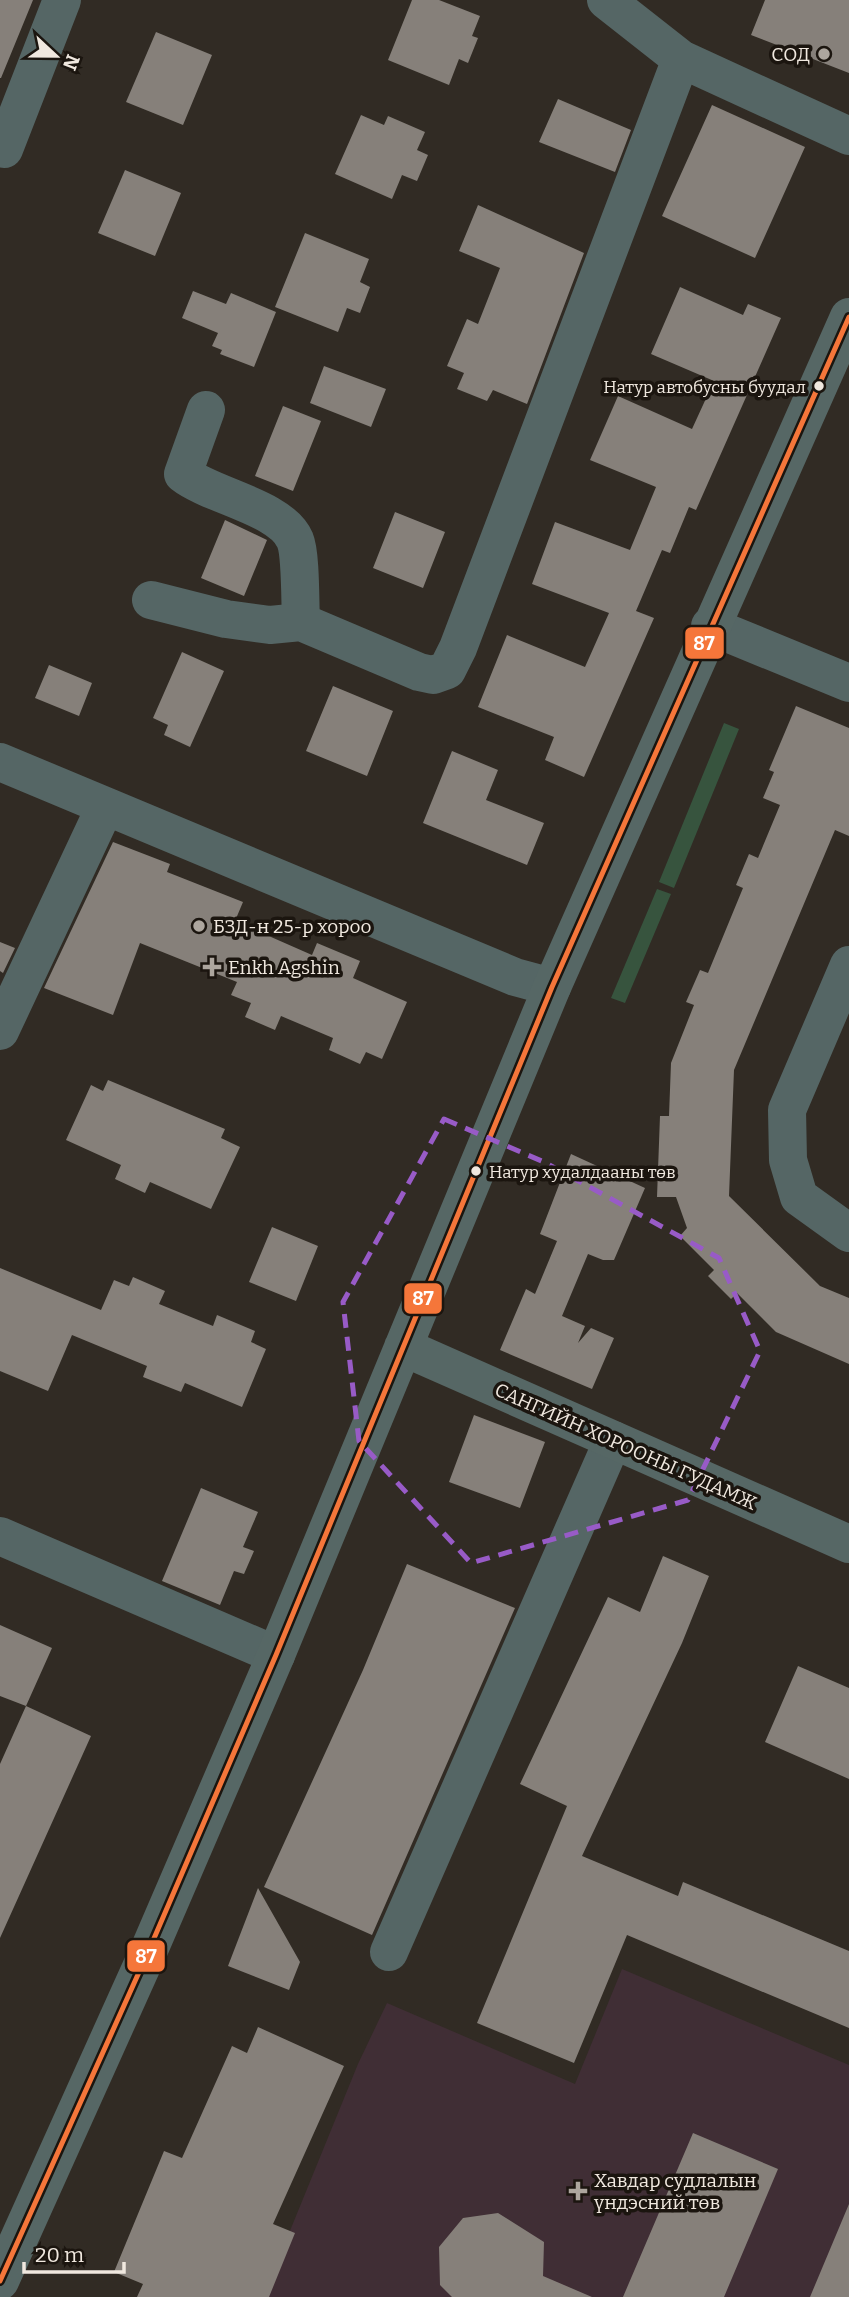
<svg xmlns="http://www.w3.org/2000/svg" width="849" height="2297" font-family="Bitter,serif">
<style>
.education{fill:#402e35}
.green{fill:#37543e}
.building{fill:#86807a}
.lines{fill:none;stroke-linecap:round;stroke-linejoin:round}
.street{stroke:#556665;stroke-width:38}
.secondary{stroke:#566765;stroke-width:38}
.bus-1-casing{stroke:#1b150f;stroke-width:10}
.bus-1{stroke:#f5763a;stroke-width:5}
.marked{fill:none;stroke:#985bc7;stroke-width:5;stroke-dasharray:14 9;stroke-linejoin:round}
.poi-dot{fill:#ada69e;stroke:#1b150f;stroke-width:2.5}
.bus-dot{fill:#f0e8df;stroke:#1b150f;stroke-width:2.5}
.labels{text-anchor:middle;stroke-width:7;stroke-linejoin:round;paint-order:stroke}
.bus-label{font-size:17px;fill:#f0e8df;stroke:#1b150f;text-anchor:end}
.poi-label{font-size:19px;fill:#f0e8df;stroke:#1b150f;text-anchor:start}
.street-label{font-size:19px;fill:#f0e8df;stroke:#1b150f}
.line-badge{stroke:#1b150f;stroke-width:2.5}
.badge-label{font-size:19px;text-anchor:middle;font-weight:bold;fill:#fff}
</style>
<rect width="100%" height="100%" fill="#312b24"/>
<path class="education" d="M622 1969 849 2065V2297H263L358 2064 387 2003 575 2084Z"/>
<path class="green" d="M724 723 739 729 674 888 659 882Z
M657 889 671 894 625 1003 611 998Z"/>
<path class="building" d="M0 0H33L1 78H0Z
M412 0H439L480 16 472 36 478 38 468 63 459 59 449 85 388 60Z
M765 0H849V73L751 35Z
M156 32 212 55 183 125 126 102Z
M558 99 631 130 615 172 539 142Z
M712 105 805 147 755 258 662 216Z
M361 115 384 125 388 116 425 132 417 150 428 155 417 181 402 175 392 199 335 174Z
M125 170 181 193 155 256 98 233Z
M478 205 584 253 527 404 493 390 487 401 457 389 464 373 447 366 467 319 478 324 500 268 459 251Z
M305 233 369 259 360 282 370 287 360 313 347 308 338 332 275 307Z
M680 287 743 315 748 304 781 318 696 510 689 507 670 553 662 550 636 611 654 618 584 777 545 760 554 737 478 707 507 635 585 667 609 613 532 584 555 522 630 550 656 487 590 460 618 396 692 429 714 381 651 354Z
M193 291 226 304 231 293 276 312 254 367 220 354 222 350 212 346 218 333 182 318Z
M324 366 386 389 371 427 310 403Z
M283 406 321 421 293 491 255 476Z
M395 512 445 532 423 588 373 568Z
M225 520 267 540 244 596 201 578Z
M182 652 224 671 190 747 164 735 168 725 153 718Z
M49 665 92 683 79 716 35 698Z
M333 686 393 711 367 776 306 751Z
M796 706 849 728V836L835 830 734 1070 729 1196 820 1286 849 1298V1364L776 1332 737 1293 731 1299 708 1276 714 1270 680 1236 687 1228 676 1197H657L660 1116H669L671 1063 694 1005 686 1002 700 970 708 973 743 888 736 885 749 854 758 858 780 805 763 798 774 772 769 770Z
M452 751 498 770 486 800 544 823 527 865 423 823Z
M113 842 170 864 167 872 243 902 235 921 312 955 317 943 360 961 353 978 407 1002 382 1059 366 1052 360 1064 329 1050 333 1038 281 1016 275 1030 245 1017 251 1003 231 995 237 982 140 943 113 1015 44 988Z
M0 942 15 948 3 973 0 971Z
M108 1080 225 1129 221 1138 240 1147 211 1209 150 1182 145 1193 115 1179 121 1165 66 1140 91 1085 103 1091Z
M571 1154 645 1188 614 1260H603L588 1254 562 1316 585 1326 578 1343 591 1328 614 1338 592 1389 500 1350 526 1289 535 1294 557 1241 540 1234Z
M272 1227 318 1246 296 1301 249 1282Z
M0 1268 101 1310 114 1280 129 1286 133 1277 165 1291 159 1304 213 1326 217 1315 255 1331 251 1342 266 1349 242 1407 185 1383 181 1392 143 1377 147 1366 72 1335 48 1391 0 1371Z
M474 1415 545 1442 520 1508 449 1482Z
M201 1488 258 1512 243 1547 254 1551 244 1574 234 1571 220 1605 162 1581Z
M663 1556 709 1576 682 1643 582 1856 678 1896 683 1882 849 1951V2028L627 1935 574 2063 477 2023 567 1806 520 1784 608 1597 640 1612Z
M407 1564 515 1608 372 1935 264 1887 363 1670Z
M0 1625 52 1648 26 1706 0 1696Z
M798 1666 849 1688V1779L765 1742Z
M26 1706 91 1736 0 1938V1764Z
M258 1888 300 1962 289 1990 228 1966Z
M258 2027 344 2066 273 2224 295 2233 269 2297H137L143 2284 114 2272 164 2151 182 2158 232 2046 247 2053Z
M693 2133 778 2169 724 2297H623Z
M849 2204V2297H810Z
M498 2213 544 2242 543 2276 592 2297H452L440 2285 439 2247 463 2218Z"/>
<g class="lines">
<path class="street" d="M606 0 681 59 849 136
M4 149 62 0
M206 410 183 474C211 496 281 507 295 540 301 554 300 604 301 622
M151 600 226 619 270 625 301 622 419 672 433 675 447 670 458 648 681 59
M710 626 849 683
M0 762 515 977 552 987
M849 965 787 1110 788 1160 799 1197 849 1233
M0 1031 105 807
M0 1536 276 1655
M389 1952 613 1440"/>
<path class="secondary" d="M403 1347 849 1544
M0 2281 149 1950 276 1655 552 987 849 317"/>
<g class="bus-1-casing">
<path id="bus-1" d="M0 2281 149 1950 276 1655 552 987 849 317"/>
</g>
<use href="#bus-1" class="bus-1"/>
</g>
<path class="marked" d="M444 1119 544 1162 719 1258 760 1351 688 1500 471 1563 359 1441 343 1302Z"/>
<g class="poi-dot">
<circle cx="824" cy="54" r="7"/>
<circle cx="199" cy="926" r="7"/>
<path d="M208.5 956.5h7v7h7v7h-7v7h-7v-7h-7v-7h7z"/>
<path d="M574.5 2180.5h7v7h7v7h-7v7h-7v-7h-7v-7h7z"/>
</g>
<g class="bus-dot">
<circle cx="819" cy="386" r="6"/>
<circle cx="476" cy="1171" r="6"/>
</g>
<g class="labels">
<g class="bus-label">
<text x="806" y="393">Натур автобусны буудал</text>
<text x="489" y="1178" text-anchor="start">Натур худалдааны төв</text>
</g>
<g class="poi-label">
<text x="810" y="61" text-anchor="end">СОД</text>
<text x="213" y="933">БЗД-н 25-р хороо</text>
<text x="228" y="974">Enkh Agshin</text>
<text x="594" y="2187">Хавдар судлалын<tspan x="594" dy="22">үндэсний төв</tspan></text>
</g>
<g class="street-label">
<text transform="translate(626 1446) rotate(24)" y="7">САНГИЙН ХОРООНЫ ГУДАМЖ</text>
</g>
</g>
<g class="line-badge">
<rect x="684" y="626" width="41" height="34" rx="7" fill="#f5763a"/>
<rect x="403" y="1282" width="40" height="33" rx="7" fill="#f5763a"/>
<rect x="126" y="1939" width="40" height="34" rx="7" fill="#f5763a"/>
</g>
<g class="badge-label">
<text x="704" y="650">87</text>
<text x="423" y="1305">87</text>
<text x="146" y="1963">87</text>
</g>
<g transform="translate(56 56) rotate(112)" stroke="#1b150f" stroke-width="5" paint-order="stroke">
<path d="M0-5L12 26L0 18L-12 26Z" fill="#f0e8df"/>
<text y="-10" font-size="19" font-weight="bold" text-anchor="middle" fill="#f0e8df">N</text>
</g>
<path d="M24 2262v10h100v-10" fill="none" stroke="#f0e8df" stroke-width="3.5"/>
<text x="35" y="2262" font-size="21" fill="#f0e8df" stroke="#1b150f" stroke-width="5" paint-order="stroke">20 m</text>
</svg>
